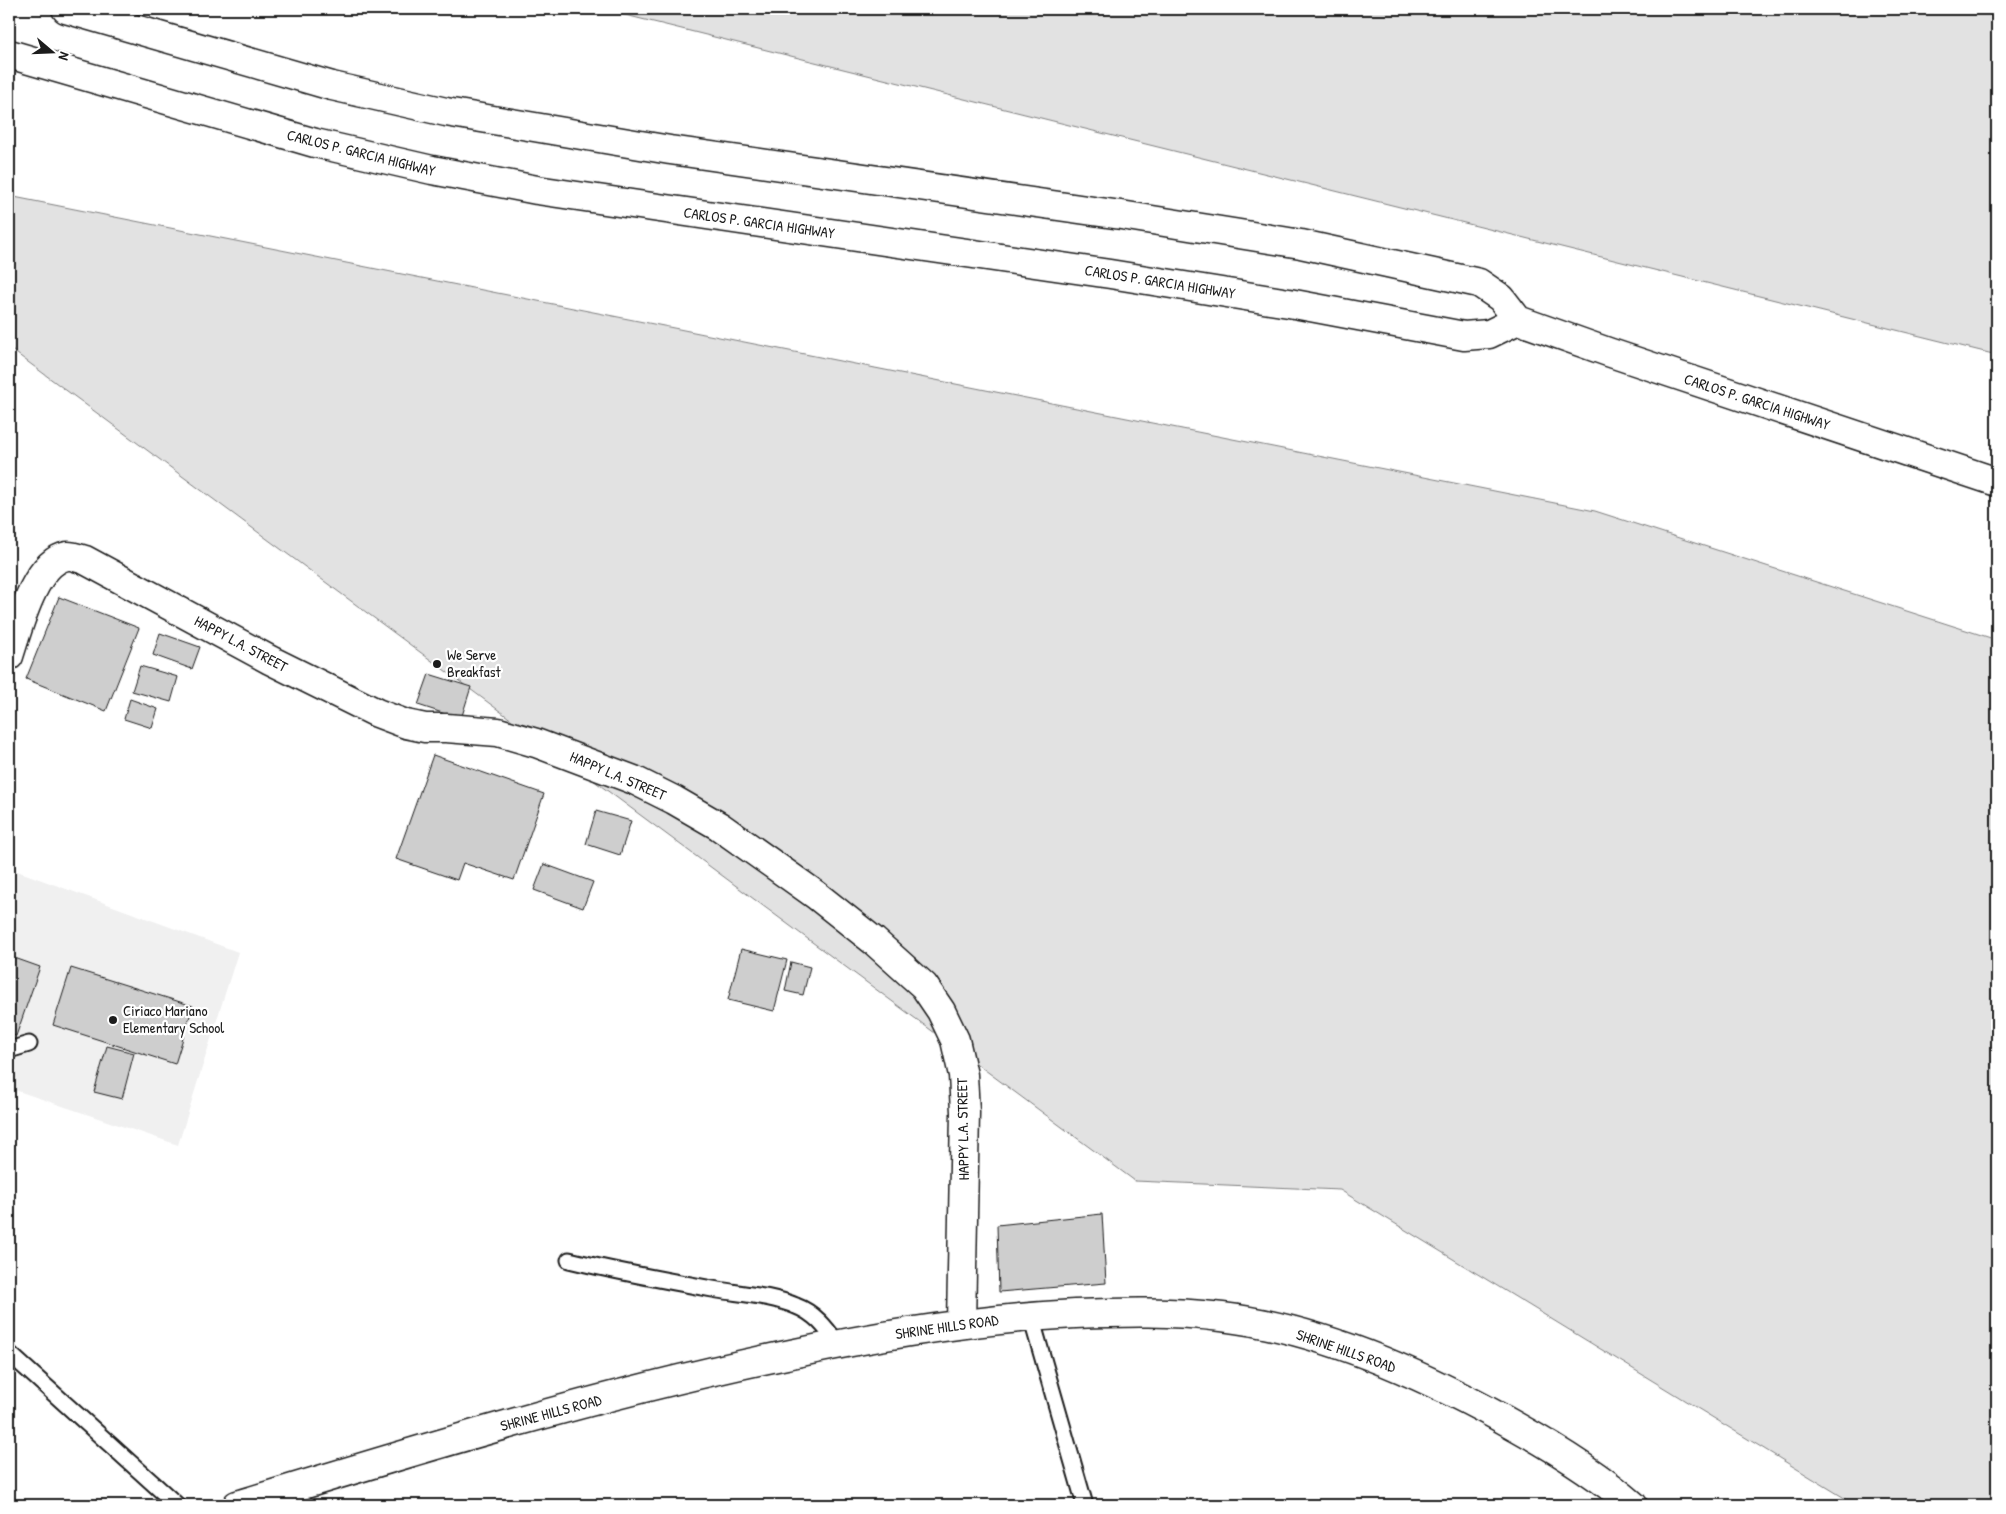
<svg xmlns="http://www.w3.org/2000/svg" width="2006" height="1514" font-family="'Patrick Hand',sans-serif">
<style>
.built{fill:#f0f0f0}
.green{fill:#e2e2e2;stroke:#7f7f7f}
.building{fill:#cecece;stroke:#1c1c1c}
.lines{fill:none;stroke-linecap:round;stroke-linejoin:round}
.lane-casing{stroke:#1c1c1c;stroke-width:19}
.street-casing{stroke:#1c1c1c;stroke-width:31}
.secondary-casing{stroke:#1c1c1c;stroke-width:31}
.highway-casing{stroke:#1c1c1c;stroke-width:31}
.lane{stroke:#fff;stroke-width:15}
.street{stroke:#fff;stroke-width:28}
.secondary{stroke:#fff;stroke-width:28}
.highway{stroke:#fff;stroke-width:28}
.poi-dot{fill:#1c1c1c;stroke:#fff;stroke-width:2}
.labels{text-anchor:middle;stroke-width:4.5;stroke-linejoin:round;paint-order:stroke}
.street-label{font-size:15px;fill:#1c1c1c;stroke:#fff}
.poi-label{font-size:15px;fill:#1c1c1c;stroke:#fff;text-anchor:start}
</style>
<rect width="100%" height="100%" fill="#fff"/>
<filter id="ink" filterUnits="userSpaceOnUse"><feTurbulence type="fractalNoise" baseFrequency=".02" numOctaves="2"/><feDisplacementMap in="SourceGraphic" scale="10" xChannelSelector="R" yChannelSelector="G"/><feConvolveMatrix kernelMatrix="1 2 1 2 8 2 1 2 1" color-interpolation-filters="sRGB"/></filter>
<g filter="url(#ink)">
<path class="built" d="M9 868 238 952 178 1145 9 1088Z"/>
<path class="green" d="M601 9H1997V355Z
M9 196 1595 511 1997 640V1505H1856L1340 1190 1135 1181 9 348Z"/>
<path class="building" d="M59 597 139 628 106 711 26 679Z
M160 633 200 647 192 669 153 655Z
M140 666 178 677 171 702 132 691Z
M429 674 471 687 461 719 418 705Z
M130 699 158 709 152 728 124 719Z
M433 755 544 794 514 880 463 863 457 880 396 859Z
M596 811 631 821 620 855 586 844Z
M544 864 593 882 583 908 534 890Z
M741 949 787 960 774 1011 728 1000Z
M9 956 40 967 16 1036 9 1034Z
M791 962 810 967 803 995 785 991Z
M71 968 193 1006 175 1064 53 1025Z
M107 1046 134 1053 122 1099 94 1092Z
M1102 1214 1106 1283 999 1292 997 1225Z"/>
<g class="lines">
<g class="lane-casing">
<path id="lane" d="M9 1050 29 1044
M569 1260C618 1272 668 1281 718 1290 743 1294 773 1296 796 1306 815 1313 826 1328 838 1344
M1031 1317 1085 1505
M9 1353 177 1505"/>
</g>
<g class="street-casing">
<path id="street" d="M9 656C18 629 34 562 67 556 72 555 80 559 85 560L270 660 377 713 406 724 425 728H446L498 732 536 743 634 780 674 800 719 826 816 895 874 941 924 986 941 1011 955 1040 963 1075 965 1112 961 1324"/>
</g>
<g class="secondary-casing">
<path id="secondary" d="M237 1505C420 1449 603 1393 791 1354 885 1334 979 1319 1075 1314 1124 1312 1173 1311 1222 1317 1324 1329 1429 1377 1517 1427 1558 1450 1597 1474 1633 1505"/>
</g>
<g class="highway-casing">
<path id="highway" d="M66 9 332 86 446 112 670 150 1121 215 1301 244 1479 283 1501 298 1518 320 1608 352 1997 482
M9 54 315 143 432 170 537 190 659 208 1110 274 1289 303 1464 336 1489 334 1518 320"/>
</g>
<use href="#lane" class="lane"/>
<use href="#street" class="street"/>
<use href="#secondary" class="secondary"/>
<use href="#highway" class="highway"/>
</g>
</g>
<g class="poi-dot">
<circle cx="437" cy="664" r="5"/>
<circle cx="113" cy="1020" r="5"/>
</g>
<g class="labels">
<g class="street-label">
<text transform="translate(361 153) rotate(14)" y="5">CARLOS P. GARCIA HIGHWAY</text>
<text transform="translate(759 223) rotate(8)" y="5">CARLOS P. GARCIA HIGHWAY</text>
<text transform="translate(1160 282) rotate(9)" y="5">CARLOS P. GARCIA HIGHWAY</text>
<text transform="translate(1757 402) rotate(18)" y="5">CARLOS P. GARCIA HIGHWAY</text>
<text transform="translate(241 644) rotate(28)" y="5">HAPPY L.A. STREET</text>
<text transform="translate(618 776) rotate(23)" y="5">HAPPY L.A. STREET</text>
<text transform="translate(963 1129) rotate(-91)" y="5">HAPPY L.A. STREET</text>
<text transform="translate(947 1327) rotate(-8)" y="5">SHRINE HILLS ROAD</text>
<text transform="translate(1346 1351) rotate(19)" y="5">SHRINE HILLS ROAD</text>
<text transform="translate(551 1413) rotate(-15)" y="5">SHRINE HILLS ROAD</text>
</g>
<g class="poi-label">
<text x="447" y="660">We Serve<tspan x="447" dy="17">Breakfast</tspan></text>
<text x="123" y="1016">Ciriaco Mariano<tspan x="123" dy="17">Elementary School</tspan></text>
</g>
</g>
<rect width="2006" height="1514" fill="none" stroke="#fff" stroke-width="30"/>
<rect x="15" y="15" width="1976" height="1484" fill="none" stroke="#1c1c1c" stroke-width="2" filter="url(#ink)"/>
<g transform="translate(52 52) rotate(109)" stroke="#ffffff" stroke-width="4" paint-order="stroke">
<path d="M0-4L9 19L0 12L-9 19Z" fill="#1c1c1c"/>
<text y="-8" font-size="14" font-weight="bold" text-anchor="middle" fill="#1c1c1c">N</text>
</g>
</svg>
